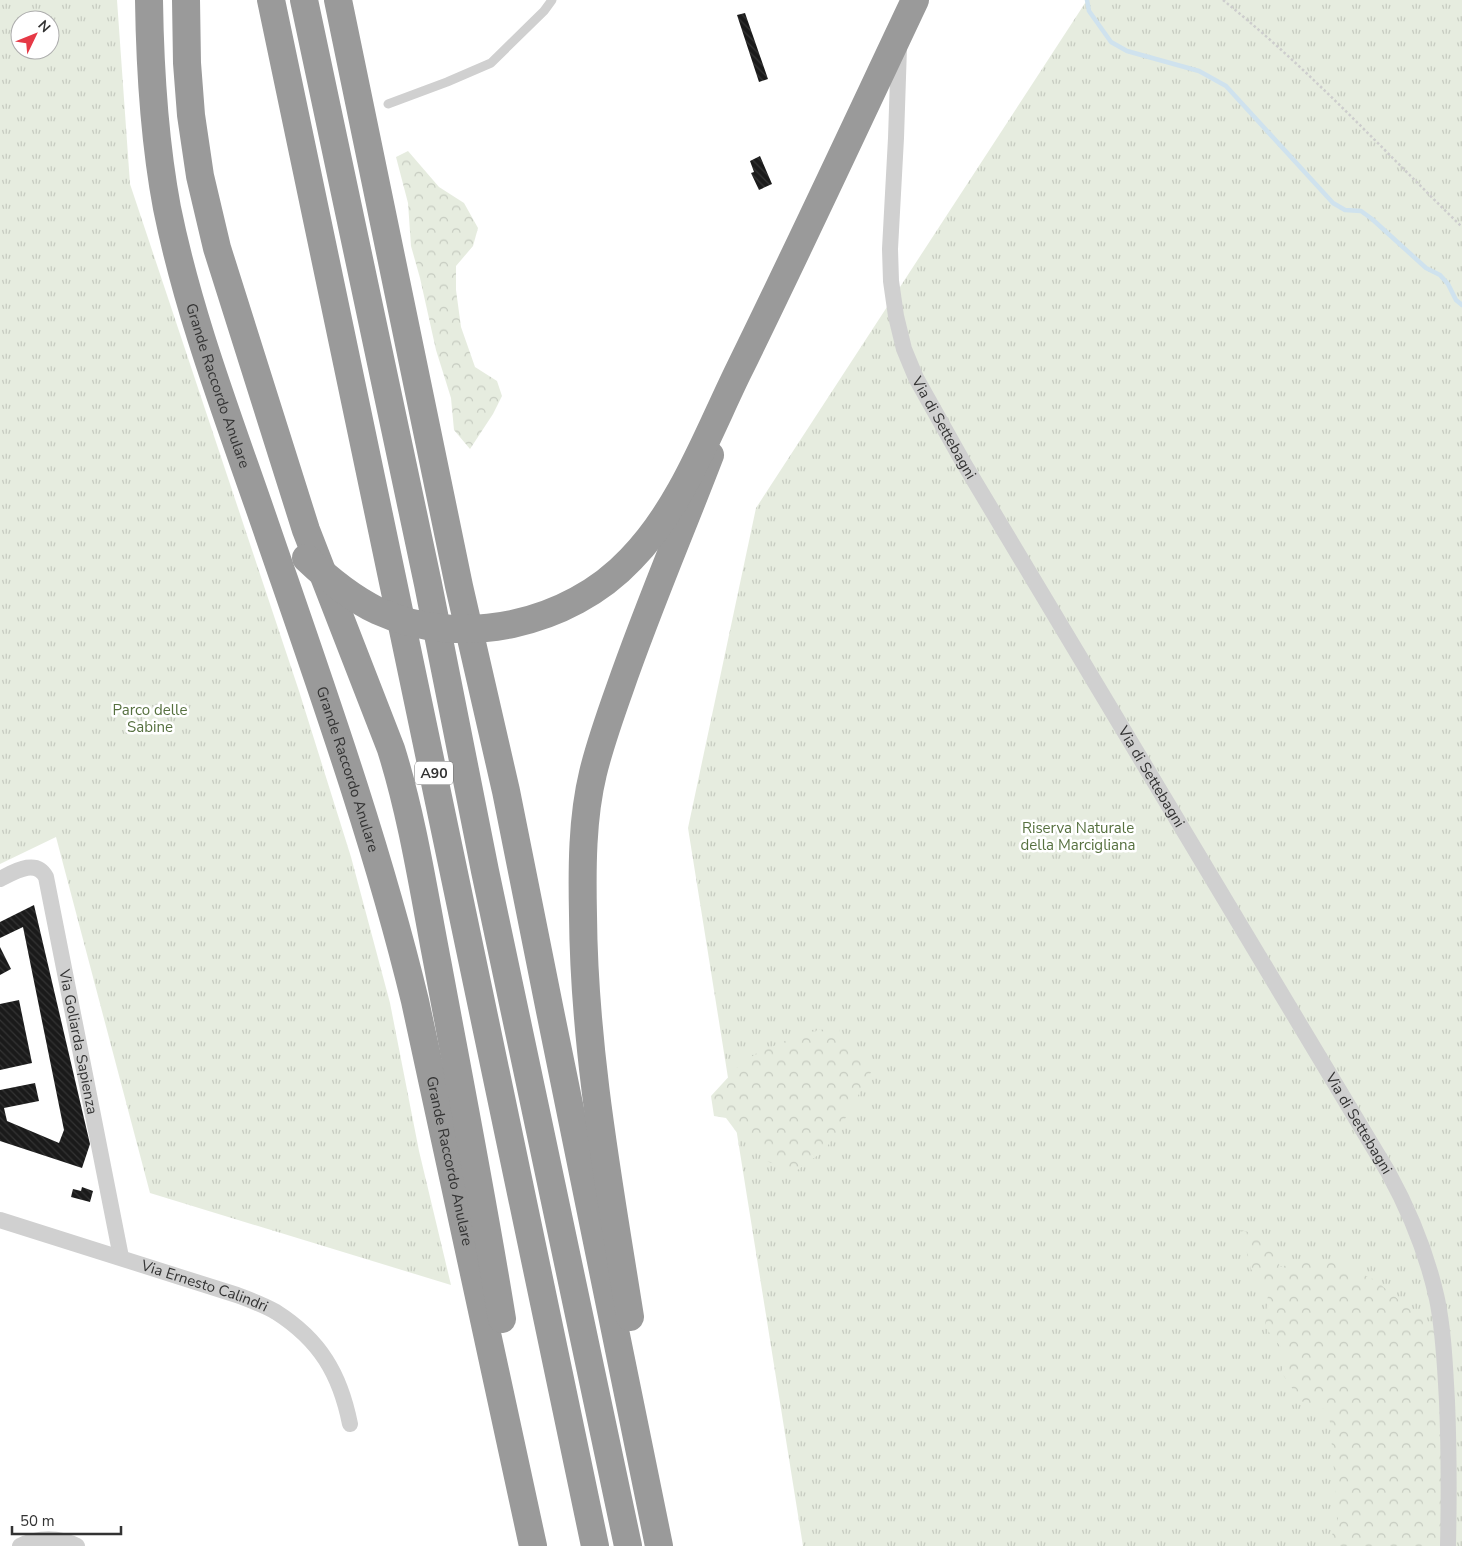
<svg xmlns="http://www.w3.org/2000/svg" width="1462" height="1546" font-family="'Nunito Sans',sans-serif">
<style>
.grass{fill:url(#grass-tufts);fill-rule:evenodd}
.forest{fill:url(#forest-crowns)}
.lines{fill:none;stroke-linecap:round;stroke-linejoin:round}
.stream{stroke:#cfe2ee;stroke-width:4.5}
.building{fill:url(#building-back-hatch)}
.path{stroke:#cdcdcd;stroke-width:2.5;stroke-dasharray:2.5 2.5;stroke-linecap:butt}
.lane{stroke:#d0d0d0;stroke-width:9}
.street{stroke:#d0d0d0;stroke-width:16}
.highway{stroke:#9a9a9a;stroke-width:28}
.highway-bridge{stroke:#9a9a9a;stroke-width:28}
.labels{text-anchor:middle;stroke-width:5;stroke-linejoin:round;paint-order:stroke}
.shield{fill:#fff;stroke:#707070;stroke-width:1}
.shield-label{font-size:14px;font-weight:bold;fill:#333}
.street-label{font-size:15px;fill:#333;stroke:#fff}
.park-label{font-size:15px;fill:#56703f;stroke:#fff}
</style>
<defs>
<pattern id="grass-tufts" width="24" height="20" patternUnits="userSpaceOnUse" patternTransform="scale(1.25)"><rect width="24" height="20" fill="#e6ecdf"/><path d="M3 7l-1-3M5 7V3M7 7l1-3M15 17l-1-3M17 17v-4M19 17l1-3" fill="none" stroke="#c6cbc0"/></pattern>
<pattern id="forest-crowns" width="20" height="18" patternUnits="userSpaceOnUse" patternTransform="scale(1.25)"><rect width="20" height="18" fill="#e6ecdf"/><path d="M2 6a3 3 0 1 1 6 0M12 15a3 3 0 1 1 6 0" fill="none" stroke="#c6cbc0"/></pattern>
<pattern id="building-back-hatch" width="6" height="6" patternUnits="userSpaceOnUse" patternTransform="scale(1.25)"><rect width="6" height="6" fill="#1a1a1a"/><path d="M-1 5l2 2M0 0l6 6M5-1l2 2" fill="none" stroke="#333"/></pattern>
</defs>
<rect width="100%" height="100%" fill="#fff"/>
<path class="grass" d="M0 0H117L130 184 299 691 351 857 390 1003 419 1151 451 1285 150 1193 56 837 0 864ZM20 20H50V50H20Z
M1087 0H1462V1546H803L688 828 756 508Z"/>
<path class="forest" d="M408 151 439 187 464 203 478 228 473 246 456 266V290L461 327 475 367 497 381 502 396 493 414 470 449 454 430 451 398 436 350 420 278 411 246 408 203 396 157Z
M839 1028 840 1040 846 1045 876 1063 848 1114 825 1150 796 1171 766 1161 751 1139 738 1134 726 1118 714 1116 711 1096 744 1060 789 1039 818 1030Z
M1241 1230 1270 1238 1280 1267 1299 1262H1336L1375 1280 1439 1333 1442 1501 1440 1546H1328L1338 1519 1329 1411 1301 1401 1281 1372 1287 1355 1265 1327 1268 1294 1251 1269Z"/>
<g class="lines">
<path class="stream" d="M1087 0 1089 11 1111 42 1127 51 1199 71 1226 86 1333 203 1345 210 1361 211 1372 219 1426 268 1440 275 1448 284 1456 300 1462 305"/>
</g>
<path class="building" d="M745 13 768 79 759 82 737 15Z
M760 156 772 184 759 190 751 173 754 172 750 161Z
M34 905 90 1144 82 1168 0 1141V1090L35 1083 39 1101 4 1108 7 1121 59 1143 64 1130 23 927 0 938V922Z
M0 947 11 969 0 975Z
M19 1000 32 1063 0 1070V1004Z
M82 1187 93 1191 90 1202 71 1197 73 1189 81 1191Z"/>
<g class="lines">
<path class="path" d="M1223 0C1309 69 1383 150 1462 227"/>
<path class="lane" d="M388 104 447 82 491 63 544 11 552 0"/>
<g class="street">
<path id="s1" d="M899 47 896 138 890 249 891 281 896 316 904 349 916 378 963 462 1388 1172C1410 1212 1427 1254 1437 1299 1444 1333 1445 1368 1447 1401 1449 1450 1449 1498 1448 1546"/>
<path id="s2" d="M0 879C14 872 36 858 46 877L121 1257"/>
<path id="s3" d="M0 1220 237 1295C250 1300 264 1305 276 1312 320 1340 340 1374 350 1424"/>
<path d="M20 1546C38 1537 59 1537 77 1546"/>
</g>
<g class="highway">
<path id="s4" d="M149 0C150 70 154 139 167 208 189 317 230 422 266 527 320 684 376 840 415 1001L533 1546"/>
<path d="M186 0 187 63 191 115 200 176 217 248 306 530 391 749C413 819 424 894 438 966 460 1084 483 1201 502 1319"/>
<path d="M271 0C382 515 487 1031 595 1546"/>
<path d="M304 0 428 584 485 871 628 1546"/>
<path d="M338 0 459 586 506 791 550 1011 659 1546"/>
<path d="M630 1317C609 1184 584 1050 583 915 582 869 582 818 593 773 600 744 610 716 620 688 647 610 680 533 710 455"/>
</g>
<path class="highway-bridge" d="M306 558C328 579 351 598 378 611 461 649 569 625 631 559 680 509 707 436 737 374 798 250 856 125 915 0"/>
</g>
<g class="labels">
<rect class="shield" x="415" y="761.5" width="38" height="23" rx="4"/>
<g class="shield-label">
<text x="434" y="778">A90</text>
</g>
<g class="street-label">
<text dy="5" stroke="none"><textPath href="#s4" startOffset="394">Grande Raccordo Anulare</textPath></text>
<text dy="5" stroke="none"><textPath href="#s1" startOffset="392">Via di Settebagni</textPath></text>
<text dy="5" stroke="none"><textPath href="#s4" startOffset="799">Grande Raccordo Anulare</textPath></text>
<text dy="5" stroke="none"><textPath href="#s1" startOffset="798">Via di Settebagni</textPath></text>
<text dy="5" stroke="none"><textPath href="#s2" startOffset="220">Via Goliarda Sapienza</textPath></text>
<text dy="5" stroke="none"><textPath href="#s1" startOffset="1202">Via di Settebagni</textPath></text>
<text dy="5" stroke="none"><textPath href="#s4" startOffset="1204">Grande Raccordo Anulare</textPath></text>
<text dy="5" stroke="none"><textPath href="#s3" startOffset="215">Via Ernesto Calindri</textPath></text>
</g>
<g class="park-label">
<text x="150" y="715">Parco delle<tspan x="150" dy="17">Sabine</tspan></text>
<text x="1078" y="833">Riserva Naturale<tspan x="1078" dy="17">della Marcigliana</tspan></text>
</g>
</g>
<g transform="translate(35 35) rotate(47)"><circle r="24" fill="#ffffff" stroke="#adadad"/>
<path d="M0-4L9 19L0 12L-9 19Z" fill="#e63946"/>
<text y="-8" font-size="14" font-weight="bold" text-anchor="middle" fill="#333333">N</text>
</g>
<path d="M12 1526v8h109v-8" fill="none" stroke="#333333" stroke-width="2.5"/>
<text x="20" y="1526" font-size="15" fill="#333333" stroke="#ffffff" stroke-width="4" paint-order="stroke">50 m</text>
</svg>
